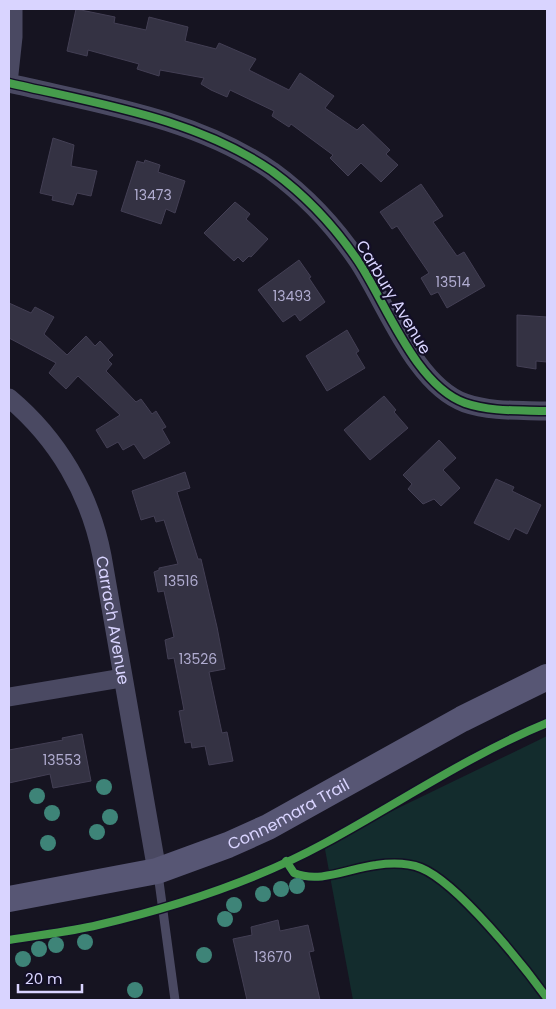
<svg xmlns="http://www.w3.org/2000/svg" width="556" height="1009" font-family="Poppins,sans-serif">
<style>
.green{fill:#132c2d}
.building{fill:#343243;stroke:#433f54}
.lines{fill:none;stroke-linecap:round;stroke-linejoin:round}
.lane{stroke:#4a4962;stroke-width:9}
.street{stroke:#4a4962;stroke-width:19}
.secondary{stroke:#575674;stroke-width:26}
.cycleway-casing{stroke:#130f26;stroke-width:11}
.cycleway{stroke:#469c4c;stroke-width:8}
.tree{fill:#3e8478}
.labels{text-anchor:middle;stroke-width:4.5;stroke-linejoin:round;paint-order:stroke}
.number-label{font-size:14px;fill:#b0acd0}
.street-label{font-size:16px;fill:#d9d4ff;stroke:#130f26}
</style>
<rect width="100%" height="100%" fill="#161421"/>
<path class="green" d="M547 736V1000H353L324 844Z"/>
<path class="building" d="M76 9 115 17 114 23 146 30 149 17 188 27 185 41 216 49 219 43 256 59 249 70 289 90 300 73 334 96 325 108 357 130 363 124 390 150 386 154 398 165 381 182 361 163 348 176 330 158 333 155 291 124 289 127 272 116 274 111 230 90 227 97 211 90 201 84 204 78 160 70 159 76 137 69 139 64 88 50 87 56 67 51Z
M53 138 74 145 71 166 97 171 91 196 77 193 73 205 52 200 53 196 40 193Z
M145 160 160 165 158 172 185 181 175 213 166 209 161 224 121 211 137 161 144 163Z
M421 184 443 216 433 222 457 256 464 252 485 286 447 308 438 292 431 295 421 278 429 273 397 226 392 229 380 212Z
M235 202 250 214 246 219 268 239 251 257 249 256 243 262 238 257 234 261 204 233Z
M299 260 311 277 309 278 325 302 300 321 295 314 283 322 258 290Z
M9 303 31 313 35 307 54 317 44 334 67 355 86 336 95 346 100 341 113 355 108 360 112 364 106 371 136 402 141 399 152 414 156 411 166 427 162 429 170 443 144 459 134 444 123 450 118 442 107 448 96 430 120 415 78 376 66 389 49 373 56 363 9 338Z
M517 315 547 317V362L536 361V369L517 366Z
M347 330 359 351 356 353 365 368 327 391 306 356Z
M384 396 396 410 394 412 408 428 370 460 344 430Z
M439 440 456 458 443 470 460 488 441 506 434 499 423 504 408 489 412 484 403 475Z
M185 472 190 488 177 492 198 559H201L217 627 225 669 209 672 222 733 227 732 233 761 209 765 205 746 192 748 191 742 185 743 179 711 184 710 174 658 168 659 165 640 174 637 164 591 158 592 154 572 159 570V568L178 564 164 520 156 522 154 516 141 520 132 491Z
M496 479 514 487 512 491 541 505 527 534 515 528 509 540 474 523Z
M82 734 91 781 53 788 50 774 9 783V750L63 740 62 738Z
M278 920 280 931 308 925 314 951 309 952 320 1000H247L233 939 252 935 251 927Z"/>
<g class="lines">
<path class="lane" d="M158 874 175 1000"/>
<g class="street">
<path d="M9 74 13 37V9"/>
<path d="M9 83C98 104 195 118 272 171 305 195 335 227 358 261 386 303 415 385 465 403 491 412 520 410 547 411"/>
<path id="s1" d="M9 398C58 439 90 494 102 556L157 871"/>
<path d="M9 697 122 678"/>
</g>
<path class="secondary" id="s2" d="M9 899 157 871 228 845 268 827 462 719 547 677"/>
<g class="cycleway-casing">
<path id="cycleway" d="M9 83C98 104 195 118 272 171 305 195 335 227 358 261 386 303 415 385 465 403 491 412 520 410 547 411
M286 861 294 873C320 884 350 868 376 865 390 863 408 863 421 868 458 883 523 965 547 998
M9 940C38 935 69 932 98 925 175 907 255 881 325 843 399 803 469 755 547 723"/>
</g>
<use href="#cycleway" class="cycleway"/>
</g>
<g class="tree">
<circle cx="104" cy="787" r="8"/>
<circle cx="37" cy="796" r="8"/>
<circle cx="52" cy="813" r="8"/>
<circle cx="110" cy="817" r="8"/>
<circle cx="97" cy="832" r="8"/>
<circle cx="48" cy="843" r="8"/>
<circle cx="297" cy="886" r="8"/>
<circle cx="281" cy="889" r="8"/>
<circle cx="263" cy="894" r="8"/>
<circle cx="234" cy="905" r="8"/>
<circle cx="225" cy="919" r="8"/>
<circle cx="85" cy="942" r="8"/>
<circle cx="56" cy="945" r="8"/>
<circle cx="39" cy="949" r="8"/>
<circle cx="204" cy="955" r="8"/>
<circle cx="23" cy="959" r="8"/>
<circle cx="135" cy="990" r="8"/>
</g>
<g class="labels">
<g class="number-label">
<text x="153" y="200">13473</text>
<text x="453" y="287">13514</text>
<text x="292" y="301">13493</text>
<text x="181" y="586">13516</text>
<text x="198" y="664">13526</text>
<text x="62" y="765">13553</text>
<text x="273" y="962">13670</text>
</g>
<g class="street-label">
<text transform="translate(394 297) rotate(59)" y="6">Carbury Avenue</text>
<text dy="6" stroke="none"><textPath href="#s1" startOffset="252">Carrach Avenue</textPath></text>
<text dy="6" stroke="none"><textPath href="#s2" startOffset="294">Connemara Trail</textPath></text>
</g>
</g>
<rect width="556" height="1009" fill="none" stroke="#d9d4ff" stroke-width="20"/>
<path d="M18 984v8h64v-8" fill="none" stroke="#d9d4ff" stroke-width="2.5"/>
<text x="25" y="984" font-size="15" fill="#d9d4ff" stroke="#130f26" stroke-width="4" paint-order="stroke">20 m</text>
</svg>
